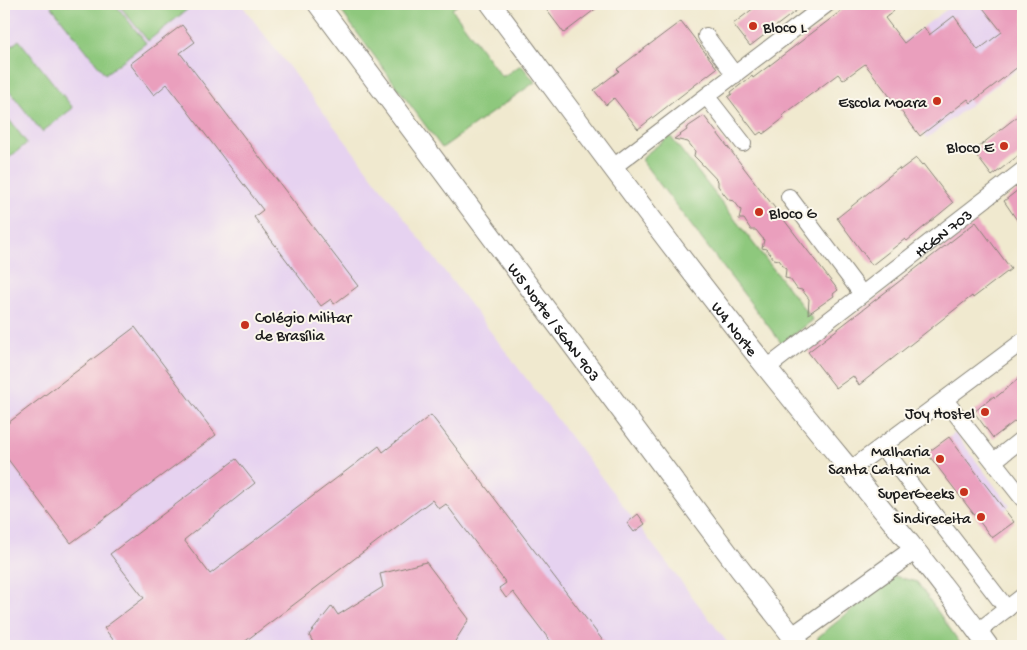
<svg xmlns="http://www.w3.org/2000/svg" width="1027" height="650" font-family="'Gochi Hand',sans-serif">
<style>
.built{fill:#e6d2f0}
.green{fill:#8ec87d;stroke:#55724c}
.building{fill:#ea9fbd}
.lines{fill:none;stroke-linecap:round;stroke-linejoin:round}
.minor-casing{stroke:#868276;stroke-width:18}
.major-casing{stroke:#868276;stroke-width:22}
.minor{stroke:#fff;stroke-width:16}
.major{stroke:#fff;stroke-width:20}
.poi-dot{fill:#c8321e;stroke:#fbf7ec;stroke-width:2}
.labels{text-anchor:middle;stroke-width:4;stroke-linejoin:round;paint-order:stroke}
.poi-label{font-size:16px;fill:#1c1c1c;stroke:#fbf7ec;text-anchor:end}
.street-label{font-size:16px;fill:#1c1c1c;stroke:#fbf7ec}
</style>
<rect width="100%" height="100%" fill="#fbf7ec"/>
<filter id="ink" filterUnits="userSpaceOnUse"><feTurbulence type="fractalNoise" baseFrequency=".02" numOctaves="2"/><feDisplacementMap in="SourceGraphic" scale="10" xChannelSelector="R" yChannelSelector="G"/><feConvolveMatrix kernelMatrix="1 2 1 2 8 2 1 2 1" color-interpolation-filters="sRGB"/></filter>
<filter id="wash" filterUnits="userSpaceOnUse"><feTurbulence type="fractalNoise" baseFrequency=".0096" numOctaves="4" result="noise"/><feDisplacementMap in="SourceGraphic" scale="20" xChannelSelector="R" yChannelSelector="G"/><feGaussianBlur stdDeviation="1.12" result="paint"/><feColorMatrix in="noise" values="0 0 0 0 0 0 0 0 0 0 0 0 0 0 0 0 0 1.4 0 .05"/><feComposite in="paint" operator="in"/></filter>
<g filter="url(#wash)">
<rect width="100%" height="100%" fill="#f0e9cf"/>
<path class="built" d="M4 4H241L730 646H4Z
M954 4H1023V65L927 138 872 65Z
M955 433 1010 506 984 526 929 452Z"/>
<path class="green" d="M53 4H115L146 43 105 74 51 6Z
M118 4H184L188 9 148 41Z
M336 4H459L452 9 502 77 521 65 535 82 442 148Z
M19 40 73 108 42 132 4 84V52Z
M4 113 27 143 4 162Z
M670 136 813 320 782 344 642 161 645 155Z
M894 576 917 582 962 646H817L818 637Z"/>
<g id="blocks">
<path class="building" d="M542 4H602L564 33Z
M759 4H805L750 46 733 24Z
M850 4H889L894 11 885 18 904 43 924 27 929 35 954 16 978 50 1002 32 980 4H1023V63L971 103 968 99 920 136 865 64 843 80 838 74 782 116 784 118 763 134 761 132 757 135 728 97 732 94 731 92 752 76 753 78Z
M681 21 717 68 638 129 614 98 606 105 594 90 619 71 617 69Z
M182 25 195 42 180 53 358 286 334 304 331 299 321 306 254 217 263 210 167 84 154 95 130 64Z
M1023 112V152L992 176 973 151Z
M704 116 838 290 833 294 834 296 808 314 809 299 802 290 797 289 790 279 785 278 786 269 779 260 774 259 766 249 762 248 764 240 756 230H751L744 219H739L741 210 734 201 729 200 724 194 718 186V181L698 160 694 156 695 151 688 142 674 139 687 130 686 128Z
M916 158 922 165 923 164 953 203 907 241 905 239 872 265 837 218 899 168 900 170Z
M1023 186V229L1004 201Z
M976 222 1011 269 973 298 972 296 859 385 853 376 836 388 808 352Z
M135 327 216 435 71 543 4 454V426Z
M1023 375V415L993 438 974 412 994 396 995 398Z
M431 415 607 646H554L513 592 506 598 499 588 506 583 446 504 439 509 432 500 239 646H118L104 628 144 598 110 554 236 459 255 483 184 540 210 574 379 446 383 452Z
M949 437 1014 522 992 538 927 453Z
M638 514 645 524 634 532 627 523Z
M426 562 469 619 452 646H315L309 635 332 606 338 615 383 587 380 574Z"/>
</g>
</g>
<g filter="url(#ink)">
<use href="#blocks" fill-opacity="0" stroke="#868276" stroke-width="1"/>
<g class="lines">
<g class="minor-casing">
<g id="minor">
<path d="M706 36 735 75"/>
<path d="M707 97 743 143"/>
<path d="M612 168 827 4"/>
<path d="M789 197 862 294"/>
<path id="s1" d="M767 368 1023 170"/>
<path d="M945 400 1023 499"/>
<path d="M882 447 1007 609"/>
<path d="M994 461 1023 438"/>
<path d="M850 470 1023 341"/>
<path d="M977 632 1023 596"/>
</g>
</g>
<g class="major-casing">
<g id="major">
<path id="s2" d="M318 4 739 568 800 646"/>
<path id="s3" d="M491 4C582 126 672 249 767 368 841 461 919 550 988 646"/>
<path d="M793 637 914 550"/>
</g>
</g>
<use href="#minor" class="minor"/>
<use href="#major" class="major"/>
</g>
</g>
<g class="poi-dot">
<circle cx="753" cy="26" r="5"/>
<circle cx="937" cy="101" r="5"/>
<circle cx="1004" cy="146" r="5"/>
<circle cx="759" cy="212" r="5"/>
<circle cx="245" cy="325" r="5"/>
<circle cx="985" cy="412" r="5"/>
<circle cx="940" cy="459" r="5"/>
<circle cx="964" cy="492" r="5"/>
<circle cx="981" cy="517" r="5"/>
</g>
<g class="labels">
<g class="poi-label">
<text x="763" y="32" text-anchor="start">Bloco L</text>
<text x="927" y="107">Escola Moara</text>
<text x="994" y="152">Bloco E</text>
<text x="769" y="218" text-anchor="start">Bloco G</text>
<text x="255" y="322" text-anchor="start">Colégio Militar<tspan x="255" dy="18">de Brasília</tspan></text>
<text x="975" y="418">Joy Hostel</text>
<text x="930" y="456">Malharia<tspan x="930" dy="18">Santa Catarina</tspan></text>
<text x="954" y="498">SuperGeeks</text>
<text x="971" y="523">Sindireceita</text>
</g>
<g class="street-label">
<text dy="6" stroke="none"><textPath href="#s1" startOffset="222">HCGN 703</textPath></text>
<text dy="6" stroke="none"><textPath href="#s2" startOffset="396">W5 Norte / SGAN 903</textPath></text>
<text dy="6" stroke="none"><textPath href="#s3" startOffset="406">W4 Norte</textPath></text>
</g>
</g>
<rect width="1027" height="650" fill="none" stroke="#fbf7ec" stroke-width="20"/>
</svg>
